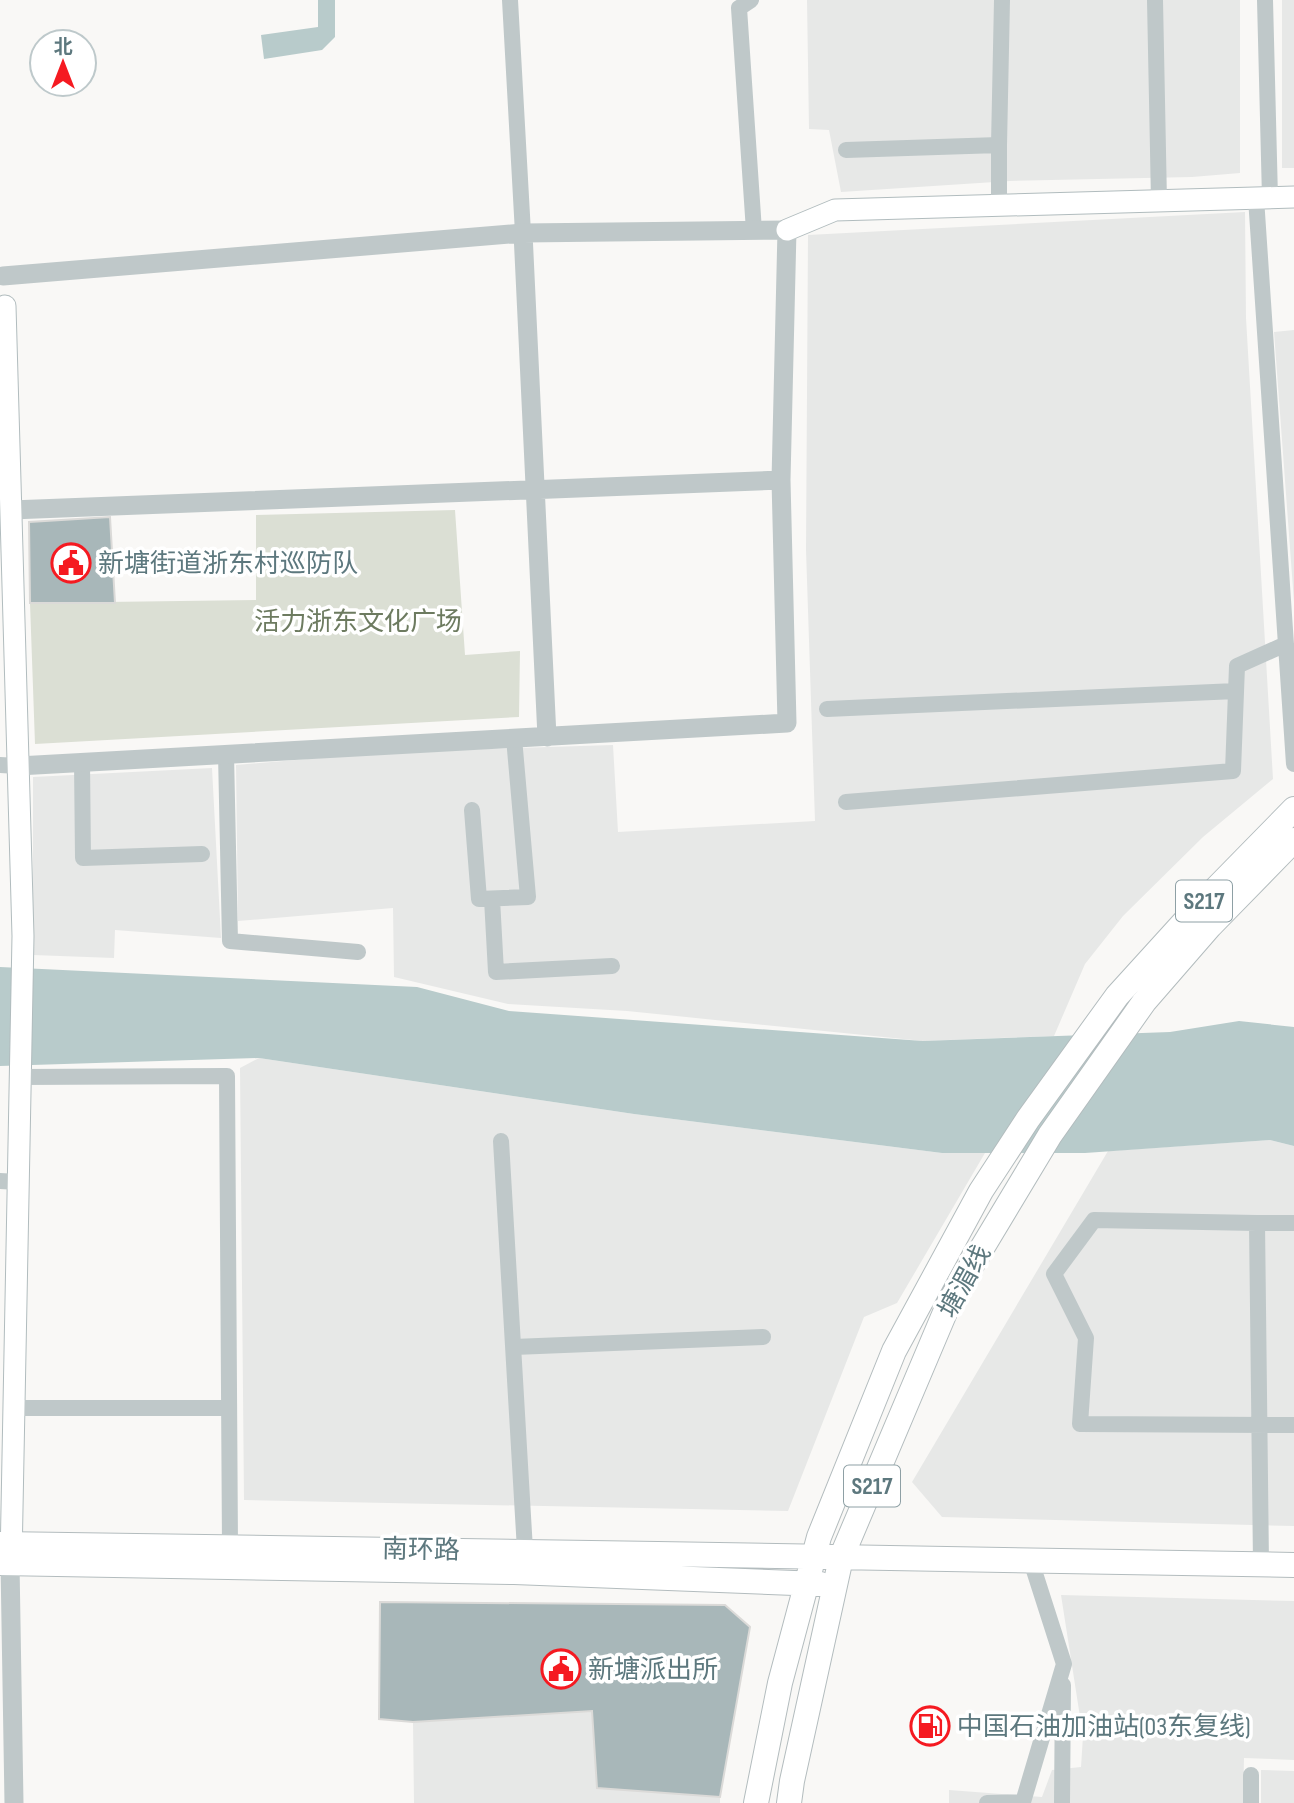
<svg xmlns="http://www.w3.org/2000/svg" width="1294" height="1803" font-family="'Sofia Sans Condensed','Noto Sans SC',sans-serif">
<style>
.built{fill:#e7e8e7}
.green{fill:#dbdfd4}
.water{fill:#b8cbcb}
.building{fill:#a8b7b9;stroke:#dbdad8;stroke-width:2}
.lines{fill:none;stroke-linecap:round;stroke-linejoin:round}
.secondary-casing{stroke:#b1bcbe;stroke-width:23}
.primary-casing{stroke:#b3bcbe;stroke-width:26}
.minor{stroke:#bfc8c9;stroke-width:16}
.tertiary{stroke:#bfc8c9;stroke-width:19}
.secondary{stroke:#fff;stroke-width:21}
.primary{stroke:#fff;stroke-width:24}
.labels{text-anchor:middle;stroke-width:7;stroke-linejoin:round;paint-order:stroke}
.shield{fill:#fff;stroke:#8ea0a5;stroke-width:2}
.shield-label{font-size:24px;font-weight:bold;fill:#5d787e}
.poi-label{font-size:26px;fill:#5d787e;stroke:#fff;text-anchor:start}
.park-label{font-size:26px;fill:#6d7b60;stroke:#fff}
.street-label{font-size:26px;fill:#5d787e;stroke:#fff}
</style>
<rect width="100%" height="100%" fill="#f9f8f6"/>
<path class="built" d="M807 0H1240V173L1192 177 1010 181 841 192 829 130 809 129Z
M1282 0H1294V168H1282Z
M1245 212 1246 318 1273 779 1203 837 1123 916 1085 964 1054 1036 923 1041 627 1011 508 1004 394 977 393 908 238 921 236 765 391 752 613 745 618 832 815 821 806 550 808 235Z
M1294 330V602L1274 332Z
M212 768 221 938 115 930 114 958 33 955V777Z
M259 1058 634 1114 942 1153H985L897 1303 864 1317 788 1511 244 1500 240 1068Z
M1270 1140 1294 1146V1526L942 1517 912 1482 1108 1151Z
M1061 1595 1294 1601V1760L1244 1758 1243 1803H949V1790L1042 1797 1052 1770 1081 1767 1083 1736Z
M592 1711 597 1788 720 1797V1803H414L413 1722Z
M1261 1770 1294 1771V1803H1261Z"/>
<path class="green" d="M455 510 465 655 520 651 519 717 35 744 30 603 256 600V515Z"/>
<path class="water" d="M318 0H335V37L322 50 264 59 261 35 318 27Z
M0 967 417 987 509 1011 923 1041 1170 1032 1239 1021 1294 1027V1146L1270 1140 1085 1153H942L634 1114 259 1058 0 1066Z"/>
<path class="building" d="M110 517 115 603H30L29 522Z
M380 1602 725 1605 750 1627 720 1797 597 1788 592 1711 413 1722 379 1719Z"/>
<g class="lines">
<g class="secondary-casing">
<path id="secondary" d="M787 230 835 210 1294 197
M5 306 23 936 11 1561"/>
</g>
<g class="primary-casing">
<path id="primary" d="M0 1544C431 1549 863 1558 1294 1565
M0 1563 514 1572 820 1584
M756 1803 780 1683 819 1537 894 1351 981 1191 1028 1119 1117 996 1197 908 1294 809
M789 1803 792 1781 841 1558 949 1303 1050 1135 1144 1002 1210 926 1294 840"/>
</g>
<path class="minor" d="M510 0 523 233
M751 0 739 8 754 231
M1155 0 1159 201
M1265 0 1270 198
M999 145 1002 0
M846 150 999 145V205
M1256 198 1294 764
M827 709 1236 691
M226 754 230 941 358 952
M82 762 83 858 202 854
M0 765 18 766
M846 802 1233 771 1237 666 1286 644
M472 810 479 899 528 897 514 738
M492 899 496 972 612 966
M20 1077 227 1076 230 1547
M501 1141 525 1550
M0 1181 18 1182
M1257 1223H1294
M514 1347 763 1337
M14 1408H229
M1261 1564 1257 1223 1094 1220 1054 1274 1086 1338 1080 1424 1294 1425
M987 1803 1023 1802 1064 1664 1031 1561
M1062 1803 1063 1685
M1251 1803V1775"/>
<path class="tertiary" d="M523 233 787 230 781 480
M3 276 523 233 547 737
M11 510 781 480 787 723 18 766
M10 1563 14 1803"/>
<use href="#secondary" class="secondary"/>
<use href="#primary" class="primary"/>
</g>
<defs>
<g id="civic-ring" transform="scale(2.0125)"><circle r="9.5" fill="#fff" stroke="#f51a21" stroke-width="1.5"/><path d="M-.6-6.5H3V-4.5H.6V-3L4-1V1h2V6H-6V1h2V-1L-.6-3ZM-1.2 2.5V6h2.4V2.5Z" fill="#f51a21"/></g>
<g id="fuel-ring" transform="scale(2.0125)"><circle r="9.5" fill="#fff" stroke="#f51a21" stroke-width="1.5"/><path d="M-5.5-6h7V0h2V4h1.3V-2.5L3-4.5l.8-.8L6-3V5H2.5V1h-1V6h-7ZM-4.2-4.7v3.2H.2V-4.7Z" fill="#f51a21"/></g>
</defs>
<g fill-rule="evenodd">
<use href="#civic-ring" x="71" y="563"/>
<use href="#civic-ring" x="561" y="1669"/>
<use href="#fuel-ring" x="930" y="1726"/>
</g>
<g class="labels">
<g class="shield">
<rect x="1176" y="880.5" width="56" height="41" rx="5"/>
<rect x="844" y="1465.5" width="56" height="41" rx="5"/>
</g>
<g class="shield-label">
<text x="1204" y="909">S217</text>
<text x="872" y="1494">S217</text>
</g>
<g class="poi-label">
<text x="98" y="572">新塘街道浙东村巡防队</text>
<text x="588" y="1678">新塘派出所</text>
<text x="957" y="1735">中国石油加油站(03东复线)</text>
</g>
<g class="park-label">
<text x="358" y="630">活力浙东文化广场</text>
</g>
<g class="street-label">
<text transform="translate(964 1281) rotate(-61)" y="9">塘湄线</text>
<text transform="translate(421 1549) rotate(1)" y="9">南环路</text>
</g>
</g>
<g transform="translate(63 63)"><circle r="33" fill="#ffffff" stroke="#bec9cb" stroke-width="2"/>
<path d="M0-5L12 26L0 18L-12 26Z" fill="#f51a21"/>
<text y="-10" font-size="19" font-weight="bold" text-anchor="middle" fill="#5d787e">北</text>
</g>
</svg>
